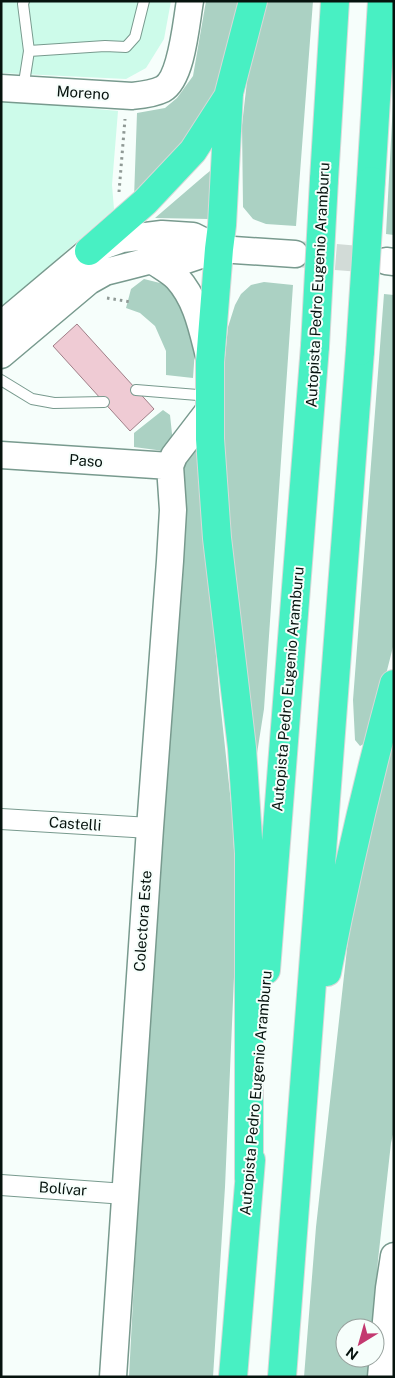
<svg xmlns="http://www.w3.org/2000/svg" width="395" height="1378" font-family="'Public Sans',sans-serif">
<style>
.built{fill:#cdfbea}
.green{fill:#abd1c3}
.building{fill:#efcbd4;stroke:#a07f88}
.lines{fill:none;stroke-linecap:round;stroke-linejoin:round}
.tertiary-tunnel{stroke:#d2dbd7;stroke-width:26;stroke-dasharray:26 13;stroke-linecap:butt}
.service-casing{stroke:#789a8e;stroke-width:12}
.minor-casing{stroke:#789a8e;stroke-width:22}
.tertiary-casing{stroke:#789a8e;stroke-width:29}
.motorway-casing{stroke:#d7d9d8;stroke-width:30}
.path{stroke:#8f9995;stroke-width:3;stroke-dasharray:2.5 4;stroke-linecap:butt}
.service{stroke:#fff;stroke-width:10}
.minor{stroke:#fff;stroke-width:20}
.tertiary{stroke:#fff;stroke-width:26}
.motorway{stroke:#48f0c3;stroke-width:28}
.motorway-bridge-casing{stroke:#d7d9d8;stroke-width:30;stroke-linecap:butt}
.motorway-bridge{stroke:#48f0c3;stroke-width:28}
.labels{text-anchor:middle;stroke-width:4;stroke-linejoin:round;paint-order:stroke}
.street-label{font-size:15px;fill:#06130e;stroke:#f6fefb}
</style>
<rect width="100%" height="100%" fill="#f6fefb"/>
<path class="built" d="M1 1H171L164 39 146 68 126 79 1 73Z
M1 100 118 111 112 185 114 209 1 308Z"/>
<path class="green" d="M206 1H242L224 74 197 127 134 198 137 113 165 108 177 98 193 76Z
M261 1H313L296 226 266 224 253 219 243 207 242 125 250 55Z
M394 84V235L386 234Z
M210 171 209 219 155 218 205 175Z
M144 279 164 284 180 299 195 349 193 378 166 375V351L155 326 140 313 126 308 131 289Z
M264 282 293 285 264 709 253 779 224 484 222 388 228 327 235 305 241 294 251 285Z
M384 294 394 295V643L369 741 360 746 355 740 353 700Z
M163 410 170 415 173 443 164 451 134 447V433Z
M203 434 207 554 220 701 232 812 236 887 234 977 225 1187 213 1377H129L144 1090 168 767 186 504 181 465Z
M394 712V1130L391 1143 378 1260 373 1328H345V1358H370L369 1377H304L316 1227 350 922Z"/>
<path class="building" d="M77 324 154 409 130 431 53 346Z"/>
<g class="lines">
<path class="tertiary-tunnel" d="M297 254 386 261"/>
<g class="service-casing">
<path id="service" d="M29 51 105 46 126 47 135 37 144 1
M23 89 29 51 23 4 24 1
M1 380 32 399 54 403 104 402
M136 390 210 396"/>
</g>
<g class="minor-casing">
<path id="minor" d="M1 819 150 828
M1 1185 125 1194"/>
</g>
<g class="tertiary-casing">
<path id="tertiary" d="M1 88 132 96C142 95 153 94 163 89 182 78 186 23 190 1
M152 260C160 266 170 271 177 278 197 300 202 329 209 356
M386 261 394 262
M1 325 89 251 122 239 162 234 193 236 219 249
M1 355 89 281 105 272 125 267 152 260H186L219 249 295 254
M1 455 170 466
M113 1377 150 828 170 561 173 510 170 466 174 456 210 409
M381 1377 389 1288 394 1256"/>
</g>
<g class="motorway-casing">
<path id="motorway" d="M324 180 335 1
M371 181 382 1
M89 251 145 202 193 151 229 95
M266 970 315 346
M327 972C346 875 368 779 394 684
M249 1179V853L242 748 217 538 210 439V362L219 249 222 225 229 93 253 1
M233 1377 251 1160
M282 1377 360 351"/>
</g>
<path class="path" d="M119 192 125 119
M107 298 131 302"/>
<use href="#service" class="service"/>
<use href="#minor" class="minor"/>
<use href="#tertiary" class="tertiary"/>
<use href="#motorway" class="motorway"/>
<g class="motorway-bridge-casing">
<path id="motorway-bridge" d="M315 346 324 180
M360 351 371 181"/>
</g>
<use href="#motorway-bridge" class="motorway-bridge"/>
</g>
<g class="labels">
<g class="street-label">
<text transform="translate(83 93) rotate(4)" y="5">Moreno</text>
<text transform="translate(318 285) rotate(-87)" y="5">Autopista Pedro Eugenio Aramburu</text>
<text transform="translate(86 461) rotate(4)" y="5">Paso</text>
<text transform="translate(288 689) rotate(-85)" y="5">Autopista Pedro Eugenio Aramburu</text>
<text transform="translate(75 824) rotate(4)" y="5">Castelli</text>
<text transform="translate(143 921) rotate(-86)" y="5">Colectora Este</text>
<text transform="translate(256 1093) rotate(-85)" y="5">Autopista Pedro Eugenio Aramburu</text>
<text transform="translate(63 1189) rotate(4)" y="5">Bolívar</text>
</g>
</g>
<rect width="395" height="1378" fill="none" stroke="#06130e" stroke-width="5"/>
<g transform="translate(360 1343) rotate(217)"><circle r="24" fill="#f6fefb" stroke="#96a09c"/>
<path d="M0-4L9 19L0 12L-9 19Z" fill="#c33970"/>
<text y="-8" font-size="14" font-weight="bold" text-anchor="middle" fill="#06130e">N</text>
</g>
</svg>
